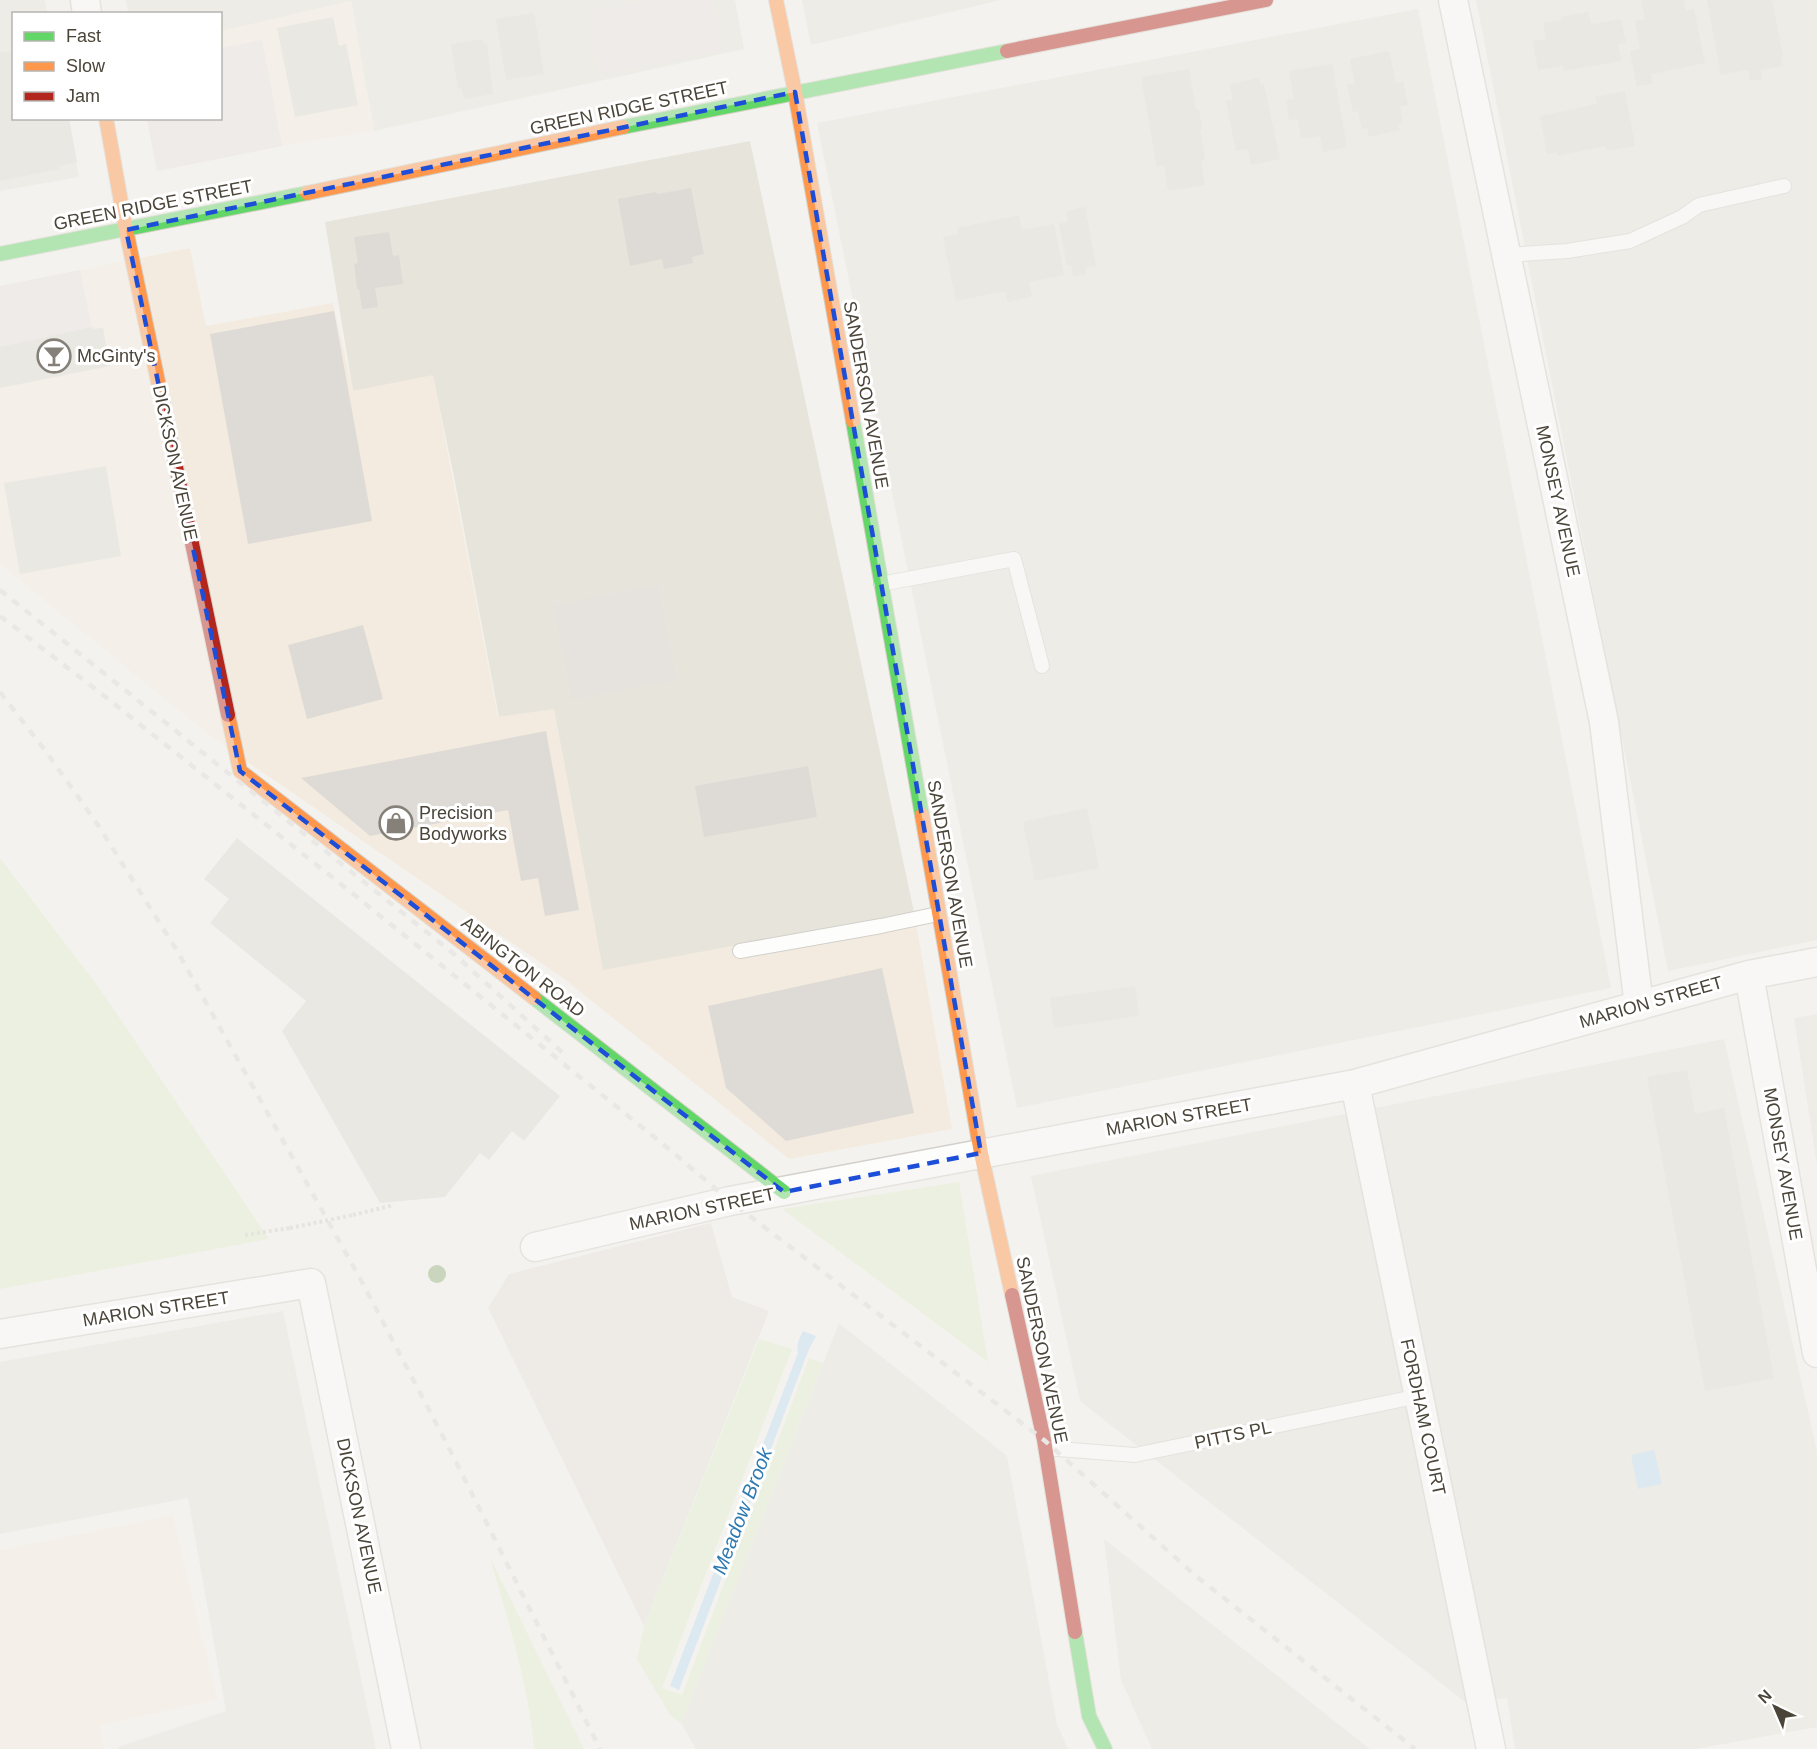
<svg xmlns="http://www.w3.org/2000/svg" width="1817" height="1749" font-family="Arial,sans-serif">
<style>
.residential{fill:#e7e4dc}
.commercial{fill:#f3ebdf}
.industrial{fill:#e6e2de}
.green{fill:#e1eecf}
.parking{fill:#e6e3df}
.water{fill:#c0ddf1}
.building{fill:#dedbd6}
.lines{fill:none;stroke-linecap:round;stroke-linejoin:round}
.lane-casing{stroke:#d2d0cb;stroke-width:16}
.street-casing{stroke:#d2d0cb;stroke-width:31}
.fast-casing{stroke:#d3cfc5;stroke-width:16}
.slow-casing{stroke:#d3cfc5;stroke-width:16}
.jam-casing{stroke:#d3cfc5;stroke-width:16}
.path{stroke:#d3d2cc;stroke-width:4;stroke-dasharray:3 3;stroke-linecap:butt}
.lane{stroke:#fdfdfc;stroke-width:14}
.street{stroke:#fdfdfc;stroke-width:28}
.fast{stroke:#63d668;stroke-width:14}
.slow{stroke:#ff974d;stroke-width:14}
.jam{stroke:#b3261e;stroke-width:14}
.rail{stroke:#dbdbda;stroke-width:4.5;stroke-dasharray:8 8;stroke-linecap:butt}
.path-bridge{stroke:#d3d2cc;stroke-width:4;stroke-dasharray:3 3;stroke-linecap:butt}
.tree{fill:#96b382}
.marked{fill:none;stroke:#1d4ed8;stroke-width:4.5;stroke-dasharray:12 8;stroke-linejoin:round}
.labels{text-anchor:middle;stroke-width:6;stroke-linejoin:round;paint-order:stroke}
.street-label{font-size:18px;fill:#4b4439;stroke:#fff}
.poi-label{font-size:18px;fill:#4b4439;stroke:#fff;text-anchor:start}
.water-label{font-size:20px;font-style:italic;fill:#2e7ab2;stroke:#fff}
</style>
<rect width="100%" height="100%" fill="#f4f2ee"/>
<path class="residential" d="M0 0H45L47 13 14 14V118L68 119 79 177 0 191Z
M126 0H735L744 49 374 131 351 1 221 31 220 14 128 13Z
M802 0H1001L811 45Z
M1476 0H1817V940L1668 971Z
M1418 9 1611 988 1017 1108 817 123Z
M750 141 914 912 603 971 554 710 499 717 454 477 433 376 353 391 325 222Z
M1817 1014V1165L1794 1018Z
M1724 1039 1817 1451V1727L1696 1749H1515L1507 1698 1465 1702 1080 1401 1031 1176Z
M283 1311 376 1749H118V1747L226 1711 188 1498 0 1534V1362Z
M839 1323 1007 1456 1057 1724 1068 1749H696L681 1723Z
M1104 1539 1370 1749H1152L1121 1680Z"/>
<path class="commercial" d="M351 1 374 131 282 146 157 171 147 119 220 118 221 31Z
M190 248 206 326 333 303 353 391 433 375 498 717 554 709 603 970 914 912 952 1129 789 1159 563 978 214 739 0 564V286Z
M173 1515 217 1699 100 1726 104 1749H0V1550Z"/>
<path class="industrial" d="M711 1223 732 1297 769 1311 644 1626 488 1308 509 1274Z"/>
<path class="green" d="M0 858 100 989 269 1239 0 1289Z
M959 1182 988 1362 782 1209Z
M759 1339 792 1349 662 1688 682 1695 809 1358 823 1363 681 1723 670 1715 637 1659 644 1626Z
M489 1555 584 1749H534C529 1686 507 1617 489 1555Z"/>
<path class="parking" d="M643 0H712L722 50 600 76 587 12Z
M262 40 282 146 157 171 147 119 220 118 221 48Z
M80 270 92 329 0 347V286Z
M658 585 676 680 572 700 554 605Z"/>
<path class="water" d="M803 1331 816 1336 809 1349 679 1690 670 1686 798 1353C796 1344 799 1339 803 1331Z
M1654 1450 1662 1484 1638 1489 1631 1455Z"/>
<path class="building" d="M1641 0H1684L1686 11 1694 9 1705 63 1651 74 1652 84 1637 86 1630 51 1640 49 1635 21 1645 19Z
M1707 0H1772L1783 56H1781L1783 66 1760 70 1762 79 1750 81 1748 70 1721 75Z
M1588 12 1591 24 1621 19 1626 43 1618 44 1621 61 1564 71 1563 66 1538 70 1533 41 1546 39 1543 23 1561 20V17Z
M534 13 544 74 506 80 496 19Z
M333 17 339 46 346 44 358 105 295 117 277 28Z
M483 39 484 44 487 43 493 94 464 99 461 88H458L451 44Z
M14 51V118H69L77 162 59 166V169L0 181V53Z
M1389 51 1396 83 1403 82 1408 105 1400 107 1403 123 1398 124 1400 130 1369 137 1367 128 1362 130 1358 111 1353 112 1347 85 1355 84 1350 59Z
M1332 64 1347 147 1323 152 1320 136 1301 139 1298 119 1289 120 1286 100 1294 99 1289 71Z
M1189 69 1196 110 1199 109 1202 129 1200 130 1205 160 1201 161 1205 185 1168 191 1164 165 1157 167 1141 77Z
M1259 78 1261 85 1264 84 1280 159 1251 165 1248 149 1236 151 1226 101 1233 100 1230 84Z
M1625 91 1635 146 1607 151 1606 146 1557 156V152L1547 154 1540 116 1597 104 1595 97Z
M691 188 704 254 692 257 693 263 664 269 662 259 630 266 618 199 656 192 657 194Z
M1085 207 1096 266 1085 268 1086 274 1073 277 1071 265 1067 266 1059 224 1068 222 1066 211Z
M1019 215 1022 230 1054 224 1064 275 1029 282 1032 296 1008 302 1005 291 956 301 943 237 958 234 957 228Z
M389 232 393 256 399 255 403 284 375 288 378 307 362 309 359 289H357L354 264 358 263 354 237Z
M334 311 372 521 248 544 210 334Z
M93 327 92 329 103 328 110 366 0 388V347Z
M106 466 121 556 20 574 4 483Z
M363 625 383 699 307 719 288 645Z
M546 731 579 910 545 916 538 878 521 881 508 810 370 836 301 778Z
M808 766 817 817 704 837 695 786Z
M1087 808 1099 868 1035 881 1023 822Z
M237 838 560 1096 524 1141 512 1131 489 1160 480 1153 445 1197 380 1203 282 1031 306 1001 210 923 229 899 204 879Z
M882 968 914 1113 786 1141 726 1088 708 1006Z
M1135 986 1139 1016 1054 1028 1050 998Z
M1687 1070 1695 1114 1724 1108 1774 1378 1705 1391 1647 1077Z"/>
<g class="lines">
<g class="lane-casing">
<path id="lane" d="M1506 255 1567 251 1630 241 1682 217 1699 205 1784 186
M881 584 1014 559 1042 666
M740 951 881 926 938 914
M1045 1448 1135 1455 1419 1396"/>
</g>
<g class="street-casing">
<path id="street" d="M85 0 87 14
M1453 0 1604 722 1639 1006
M1749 975 1817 1353
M1355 1084 1491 1749
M535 1247 730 1201 1355 1084 1749 975 1817 962
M0 1334 311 1283 406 1749"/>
</g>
<g class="fast-casing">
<path id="fast" d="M623 127 1007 51
M0 254 307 193
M853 421 922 815
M534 998 784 1192
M1075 1632 1089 1716 1105 1749"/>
</g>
<g class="slow-casing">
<path id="slow" d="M776 0 795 92 853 421
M106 118 126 230 164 410
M307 193 623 127
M228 715 240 771 534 998
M922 815 981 1153 1012 1295"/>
</g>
<g class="jam-casing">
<path id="jam" d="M1007 51 1266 0
M164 410 228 715
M1012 1295 1044 1440 1075 1632"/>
</g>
<path class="path" d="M353 1215 394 1205
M245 1235 290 1228"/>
<use href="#lane" class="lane"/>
<use href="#street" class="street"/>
<use href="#fast" class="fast"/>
<use href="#slow" class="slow"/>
<use href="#jam" class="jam"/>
<path class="rail" d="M0 590 454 954 563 1053
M0 616 98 691 347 889 663 1144 730 1201 1044 1440 1196 1576 1415 1749
M0 692 47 753 98 825 176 949 362 1282 450 1450 600 1749"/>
<path class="path-bridge" d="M290 1228 353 1215"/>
</g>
<circle class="tree" cx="437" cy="1274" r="9"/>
<path d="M0 0H1817V1749H0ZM795 92 981 1153 784 1192 240 771 126 230Z" fill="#f4f2ee" fill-opacity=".55" fill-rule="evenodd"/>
<path class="marked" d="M795 92 981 1153 784 1192 240 771 126 230Z"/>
<defs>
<g id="bar-ring" transform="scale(1.725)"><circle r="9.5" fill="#fff" stroke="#868178" stroke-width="1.5"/><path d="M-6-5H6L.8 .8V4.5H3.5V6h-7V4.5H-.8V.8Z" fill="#868178"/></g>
<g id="shop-ring" transform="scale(1.725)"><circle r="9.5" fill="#fff" stroke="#868178" stroke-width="1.5"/><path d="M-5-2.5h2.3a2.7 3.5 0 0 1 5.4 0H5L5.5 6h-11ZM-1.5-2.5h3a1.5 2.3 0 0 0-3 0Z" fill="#868178"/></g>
</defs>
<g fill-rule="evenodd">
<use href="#bar-ring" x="54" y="356"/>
<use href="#shop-ring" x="396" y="823"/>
</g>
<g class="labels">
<g class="street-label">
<text transform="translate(629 108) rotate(-12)" y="6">GREEN RIDGE STREET</text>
<text transform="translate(153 205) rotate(-11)" y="6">GREEN RIDGE STREET</text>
<text transform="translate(866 395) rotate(80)" y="6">SANDERSON AVENUE</text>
<text transform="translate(175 463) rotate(78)" y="6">DICKSON AVENUE</text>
<text transform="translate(1558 501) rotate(78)" y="6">MONSEY AVENUE</text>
<text transform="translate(950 874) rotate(80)" y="6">SANDERSON AVENUE</text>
<text transform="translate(523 967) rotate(38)" y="6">ABINGTON ROAD</text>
<text transform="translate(1651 1002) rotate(-16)" y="6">MARION STREET</text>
<text transform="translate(1179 1117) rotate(-10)" y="6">MARION STREET</text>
<text transform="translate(1783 1164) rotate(80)" y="6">MONSEY AVENUE</text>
<text transform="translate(702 1209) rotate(-12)" y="6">MARION STREET</text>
<text transform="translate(156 1309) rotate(-9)" y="6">MARION STREET</text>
<text transform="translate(1042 1350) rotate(78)" y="6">SANDERSON AVENUE</text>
<text transform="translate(1423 1417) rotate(78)" y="6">FORDHAM COURT</text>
<text transform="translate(1233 1435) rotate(-12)" y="6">PITTS PL</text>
<text transform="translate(359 1516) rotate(78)" y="6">DICKSON AVENUE</text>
</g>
<g class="poi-label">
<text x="77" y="362">McGinty's</text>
<text x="419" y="819">Precision<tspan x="419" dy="21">Bodyworks</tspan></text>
</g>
<g class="water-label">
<text transform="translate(742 1511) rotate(-69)" y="7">Meadow Brook</text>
</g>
</g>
<rect x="12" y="12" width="210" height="108" fill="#ffffff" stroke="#b7b4b0" stroke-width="1.5"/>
<rect x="24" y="32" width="30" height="9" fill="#63d668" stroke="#b7b4b0" stroke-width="1.5"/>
<text x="66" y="42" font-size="18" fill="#4b4439">Fast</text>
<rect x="24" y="62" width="30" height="9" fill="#ff974d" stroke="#b7b4b0" stroke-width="1.5"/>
<text x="66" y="72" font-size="18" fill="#4b4439">Slow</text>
<rect x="24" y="92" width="30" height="9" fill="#b3261e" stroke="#b7b4b0" stroke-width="1.5"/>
<text x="66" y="102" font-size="18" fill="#4b4439">Jam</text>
<g transform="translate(1775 1707) rotate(316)" stroke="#ffffff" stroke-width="4.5" paint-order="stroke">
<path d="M0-4.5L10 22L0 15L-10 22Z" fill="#4b4439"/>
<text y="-9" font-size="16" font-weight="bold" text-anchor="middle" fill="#4b4439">N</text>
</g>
</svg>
